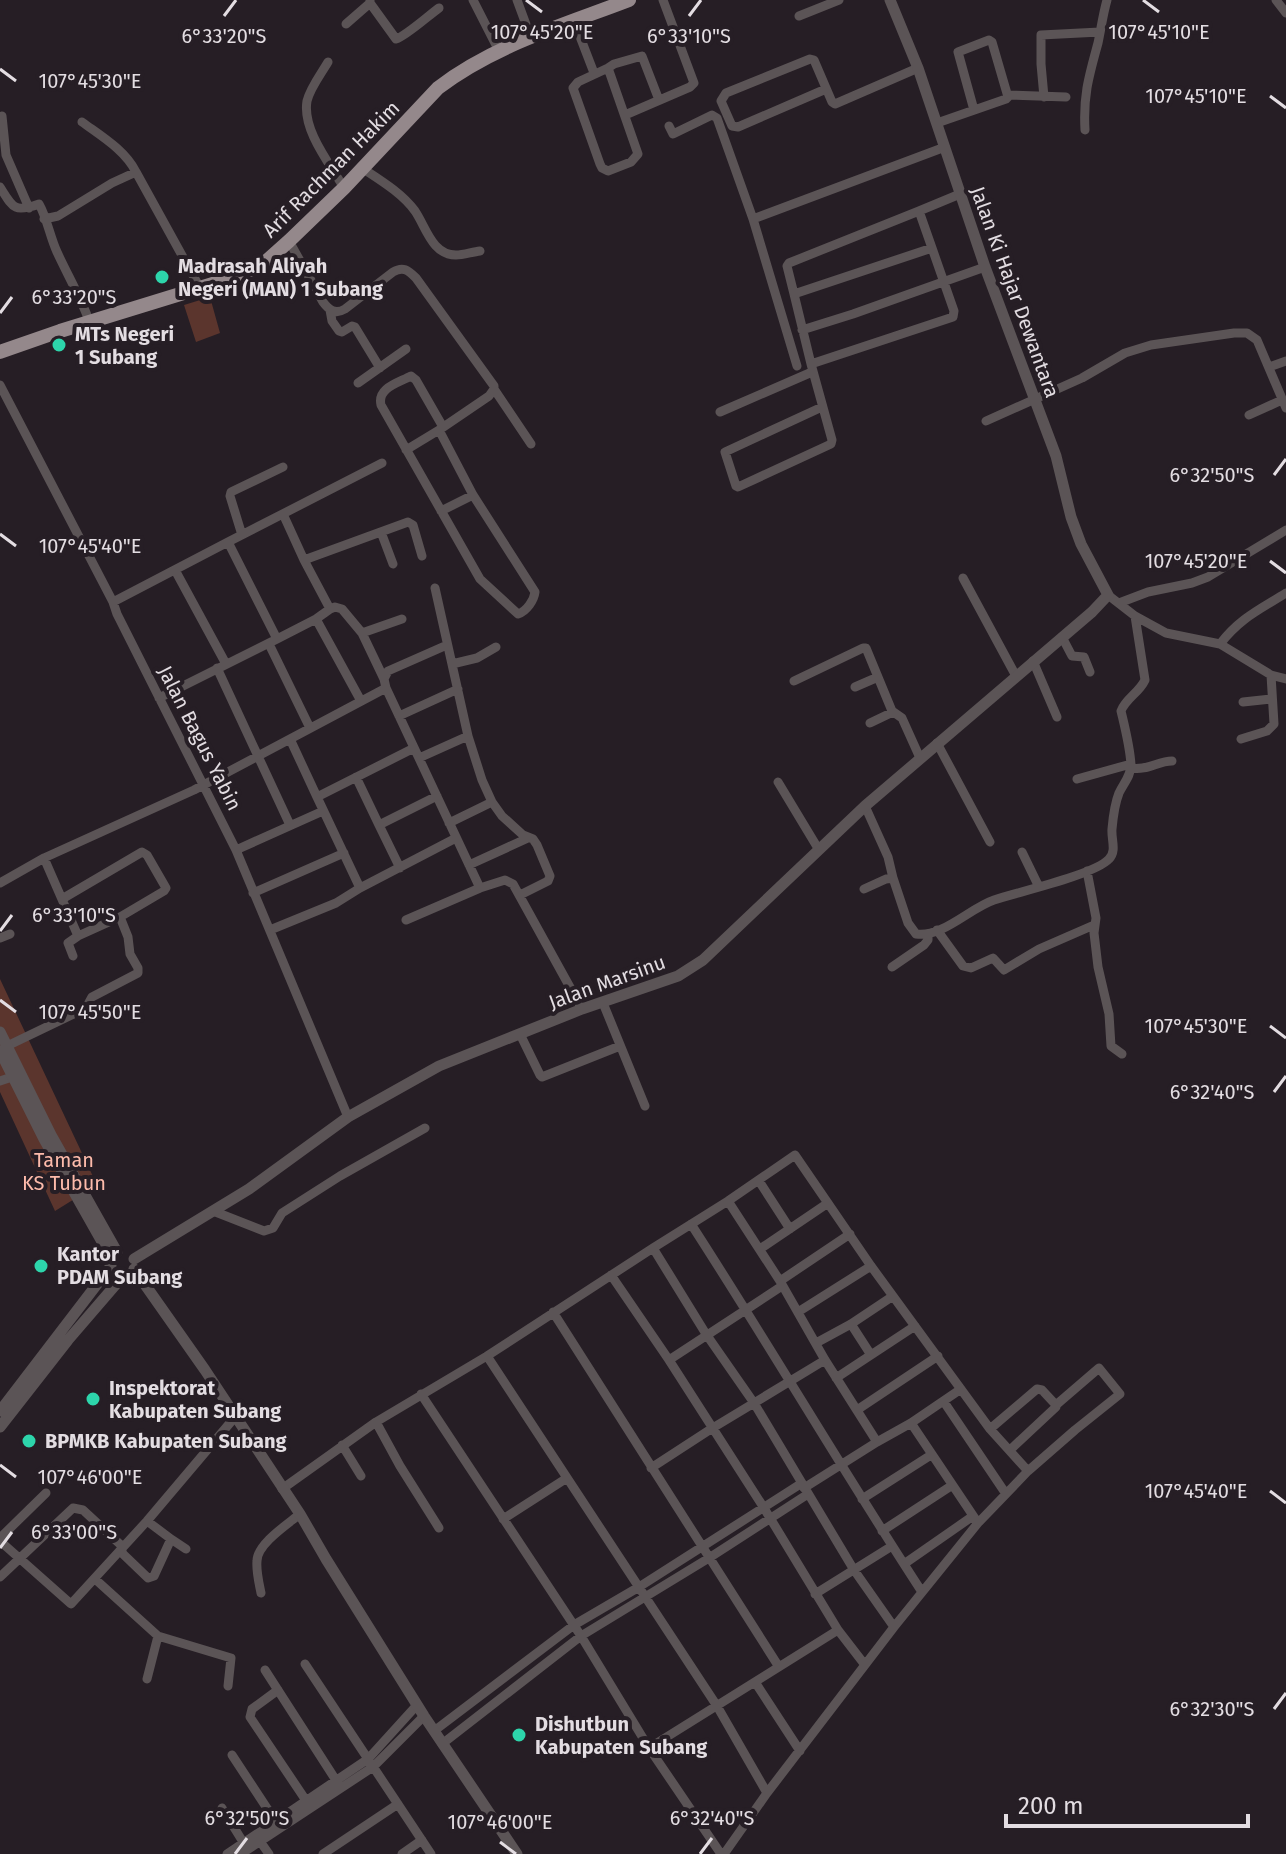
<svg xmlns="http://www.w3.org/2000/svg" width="1286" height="1854" font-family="'Fira Sans',sans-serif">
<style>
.green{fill:#5b352d}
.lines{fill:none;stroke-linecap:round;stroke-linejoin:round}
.minor{stroke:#5b5456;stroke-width:9}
.tertiary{stroke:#5b5456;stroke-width:11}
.primary{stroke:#94888b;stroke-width:14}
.ticks{fill:none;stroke:#e3dde2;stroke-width:3}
.poi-dot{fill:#2dd5ab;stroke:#261e25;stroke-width:3}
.labels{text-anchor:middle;stroke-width:8;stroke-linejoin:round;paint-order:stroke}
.street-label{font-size:20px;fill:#e3dde2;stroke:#261e25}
.poi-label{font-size:20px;font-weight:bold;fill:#e3dde2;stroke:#261e25;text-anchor:start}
.park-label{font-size:20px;fill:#fdbbab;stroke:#261e25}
.ticks-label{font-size:20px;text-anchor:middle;fill:#e3dde2;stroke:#261e25;stroke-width:8;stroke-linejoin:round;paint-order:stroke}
</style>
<rect width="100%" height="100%" fill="#261e25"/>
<path class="green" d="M210 297 220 333 196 342 184 305Z
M0 979 97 1185 55 1211 0 1092Z"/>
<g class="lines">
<path class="minor" d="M370 0V3L396 39C406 36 428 16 439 8
M473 0 499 51
M517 0 531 38
M1276 0 1286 13
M799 16 839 0
M574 21 594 73
M346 24 370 3
M328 62C321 74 310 88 307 101 302 130 330 164 344 188
M608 68 638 154 631 162 608 171 602 168 600 164 573 88 578 82Z
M608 68 614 64 642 56 659 100
M826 89 738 127 732 126 721 101 726 93 810 59 814 60 832 102 835 104 918 68
M1008 95 1066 97
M1044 97 1041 64V35L1100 32
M625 115 690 87 694 83 663 0
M2 116 6 155 29 208
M82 122C101 136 125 150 136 172
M937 123 1006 99 1008 97 992 42 989 40 958 52 974 110
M669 126 673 134 712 115 717 118 753 219 797 366
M1085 130C1083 95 1089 76 1098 43 1101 29 1103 14 1107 0
M362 168C380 180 402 193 415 211 426 227 432 255 456 255 463 255 472 252 480 251
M0 187C13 208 14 213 39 204 47 218 50 237 57 252 68 276 81 298 90 323
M919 211 960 194
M44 219 58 216 112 183 136 172 200 288
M753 219 945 147
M289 241 323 302C329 310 335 315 345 309L393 272C403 266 408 270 416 278L494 386V389L489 396 439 430 406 450
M932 248 954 311 953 317 811 364 794 294Z
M794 294 787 266 789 263 919 211 932 248
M330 310 332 321 339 331 342 332 352 326 355 327 380 368
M802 330 853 314 985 267
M811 364 832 440 831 444 738 487 736 486 725 452 822 407
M1269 367 1286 361
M358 383 406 349
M0 385 113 602 117 614 236 850 348 1117
M494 389 531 444
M720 412 812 372
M1249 415 1282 400
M986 421 1082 378 1125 353 1151 345 1234 333H1247L1257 340 1286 408
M439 430 473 495 535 592C534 600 527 611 518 614L480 579 381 405C377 388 398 383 411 376L416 380 443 427
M441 511 473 495
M283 514 304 560 330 609 316 619
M381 532 393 564
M242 535 230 496 231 492 283 467
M228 542 382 463
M304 560 408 522 413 525 422 556
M175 570 226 664
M963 578 1016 676
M1108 595 1135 616 1166 633 1220 644 1271 675 1286 679
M113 602 228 542 277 639 159 698
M1119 603 1148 592 1192 583 1208 577 1286 530
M330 609 335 607 342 609 362 633 384 679
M362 633 402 619
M1062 637 1072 656 1084 657 1090 672
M277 639 316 619 361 701
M269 644 310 728
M1220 644C1240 618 1259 610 1286 593
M447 645 388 671 384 679 386 688 480 888 505 880 513 884 582 1009
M1033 661 1057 717
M452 664 477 658 496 647
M217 668 290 825
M794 681 863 648H866L892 711 902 718 920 758
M855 687 878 677
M1243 702 1271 699
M399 716 458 689
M870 723 893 712
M468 736 482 780 492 802 502 816 523 835 533 839 537 845 550 876 548 881 520 895
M290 739 317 797
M1241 739 1267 731 1274 724 1271 675
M937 743 990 842
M419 758 468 736 435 588
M1131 768C1147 771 1158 761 1172 761
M356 777 379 825
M1077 779 1131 764
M778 782 819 850
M449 823 492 802
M236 850 323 811
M1022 852 1039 887
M44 858 78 936 120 917 164 891 166 888 147 855 142 852 62 899
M469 865 528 838
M400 868 379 825 437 796
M1087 871 1096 918 1094 933 1098 967 1109 1014 1111 1046 1122 1054
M893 878 908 923 916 934C942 938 970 908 994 900 1018 892 1094 875 1109 859 1117 851 1111 839 1112 829 1113 818 1115 803 1119 793 1123 784 1131 776 1131 765 1130 747 1125 728 1121 711 1126 698 1139 693 1145 680L1135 616
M0 883 44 858 194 790 386 688
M360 888 317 797 414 748
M864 889 886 879 893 878 888 857 865 806
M253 893 344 853
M406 920 480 888
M270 930 336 903 360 888 456 838
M937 930 963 966 971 968 993 958 1004 970 1039 949 1094 925
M0 938 10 934
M73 956 68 943 78 936
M892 967 924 945 928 940V934
M603 1003 645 1106
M520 1034 540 1075 542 1077 620 1046
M7 1046 86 1008 92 997 138 973V968L130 954 128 937 120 917
M0 1081 12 1077
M759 1181 790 1229
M728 1201 780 1281 825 1360 877 1442
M213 1211 264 1231 273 1228 282 1213 340 1176 425 1128
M691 1224C770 1346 843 1471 922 1592
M653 1248 706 1334 754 1403 854 1570 894 1627
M760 1249 828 1203
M611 1275 669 1360 764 1508 838 1630 865 1665
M780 1281 850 1234
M553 1312 779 1667
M798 1312 871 1266
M851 1324 871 1355
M816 1343 851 1324 893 1296
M487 1356 717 1706 767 1793
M669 1360 782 1286
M836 1378 915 1326
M421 1394 581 1636 649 1748 721 1854
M944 1402 1006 1494
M857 1410 938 1356
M376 1422 400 1466 439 1528
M911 1423 978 1523
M990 1429 1037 1389 1042 1390 1056 1405V1407L1010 1450
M342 1445 361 1476
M651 1468 711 1429 825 1360
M804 1488 877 1442 911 1423 961 1389
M282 1489 376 1422 487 1356 653 1248 728 1201 795 1155 871 1266 990 1429 1028 1471
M862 1499 931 1455
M503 1519 567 1478
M882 1531 951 1486
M0 1538 46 1493
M171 1539 186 1549
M0 1541 71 1604 147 1521 235 1417
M121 1549 123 1554 148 1578 154 1576 171 1539 147 1521
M904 1564 973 1516
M0 1577 73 1508 83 1510 123 1547
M95 1579 158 1636 231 1658 228 1686
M261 1593C259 1583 256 1571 257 1561 257 1544 288 1524 300 1514
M815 1594 892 1546
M305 1664 431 1854
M265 1670 339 1785
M147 1679 158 1636
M755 1682 800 1751
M278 1690 252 1709 250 1717 309 1805
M434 1731 574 1625 639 1587 802 1483
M442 1744 581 1636 709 1558 808 1494
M649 1748 838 1630
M232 1755 278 1825
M222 1808 243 1842
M257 1837 269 1854
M227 1854 368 1759 417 1705
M241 1854 373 1767 424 1716
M323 1854 398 1804
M402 1854 422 1840
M724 1854 767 1793 894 1627 978 1523 1028 1471 1075 1430 1120 1394 1099 1368 1056 1405"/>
<path class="tertiary" d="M0 1032 51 1135 117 1252
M0 1051 44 1139 109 1254
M134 1259 249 1189 348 1117 439 1066 582 1009 678 976 703 960 865 806 1092 612 1108 595 1081 544 1071 517 1056 456 985 267 918 68 890 0
M134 1269 205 1370 300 1514 326 1559 424 1716 517 1854
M0 1411 111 1266
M0 1427 68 1340 124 1275"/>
<path class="primary" d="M0 352 60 331 216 283 261 266 289 241 344 188 438 88C494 45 564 25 629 0"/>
</g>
<path class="ticks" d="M526 0 542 12M1143 0 1159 12M224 16 236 0M689 16 701 0M0 69 16 81M1270 96 1286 108M0 313 12 297M1274 475 1286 459M0 534 16 546M1270 561 1286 573M0 931 12 915M0 1000 16 1012M1270 1026 1286 1038M1274 1092 1286 1076M0 1465 16 1477M1270 1491 1286 1503M0 1548 12 1532M1274 1709 1286 1693M500 1842 516 1854M235 1854 247 1838M700 1854 712 1838"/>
<g class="poi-dot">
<circle cx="162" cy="277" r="8"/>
<circle cx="59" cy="345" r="8"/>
<circle cx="41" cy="1266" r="8"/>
<circle cx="93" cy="1399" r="8"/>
<circle cx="29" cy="1441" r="8"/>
<circle cx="519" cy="1735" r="8"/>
</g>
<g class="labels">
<g class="street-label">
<text transform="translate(331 169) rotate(-45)" y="7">Arif Rachman Hakim</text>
<text transform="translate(1015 292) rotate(70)" y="7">Jalan Ki Hajar Dewantara</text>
<text transform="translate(200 738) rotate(63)" y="7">Jalan Bagus Yabin</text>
<text transform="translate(607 982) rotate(-20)" y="7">Jalan Marsinu</text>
</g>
<g class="poi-label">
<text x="178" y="273">Madrasah Aliyah<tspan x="178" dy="23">Negeri (MAN) 1 Subang</tspan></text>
<text x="75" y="341">MTs Negeri<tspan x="75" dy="23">1 Subang</tspan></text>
<text x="57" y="1261">Kantor<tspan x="57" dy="23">PDAM Subang</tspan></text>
<text x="109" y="1395">Inspektorat<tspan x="109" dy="23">Kabupaten Subang</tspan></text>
<text x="45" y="1448">BPMKB Kabupaten Subang</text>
<text x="535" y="1731">Dishutbun<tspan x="535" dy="23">Kabupaten Subang</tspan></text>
</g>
<g class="park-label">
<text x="64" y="1167">Taman<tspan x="64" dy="23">KS Tubun</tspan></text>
</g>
</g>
<g class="ticks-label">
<text x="1159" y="39">107°45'10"E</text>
<text x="542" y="39">107°45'20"E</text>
<text x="224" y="43">6°33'20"S</text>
<text x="689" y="43">6°33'10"S</text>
<text x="90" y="88">107°45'30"E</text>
<text x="1196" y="103">107°45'10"E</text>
<text x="74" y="304">6°33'20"S</text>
<text x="1212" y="482">6°32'50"S</text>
<text x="90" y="553">107°45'40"E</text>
<text x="1196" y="568">107°45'20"E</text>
<text x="74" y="922">6°33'10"S</text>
<text x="90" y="1019">107°45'50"E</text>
<text x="1196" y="1033">107°45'30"E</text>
<text x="1212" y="1099">6°32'40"S</text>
<text x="90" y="1484">107°46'00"E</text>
<text x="1196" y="1498">107°45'40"E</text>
<text x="74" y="1539">6°33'00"S</text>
<text x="1212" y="1716">6°32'30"S</text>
<text x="247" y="1825">6°32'50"S</text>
<text x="712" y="1825">6°32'40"S</text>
<text x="500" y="1829">107°46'00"E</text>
</g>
<path d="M1006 1814v12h242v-12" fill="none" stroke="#e3dde2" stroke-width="4"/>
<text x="1018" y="1814" font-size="24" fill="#e3dde2" stroke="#261e25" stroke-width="6" paint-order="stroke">200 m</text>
</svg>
